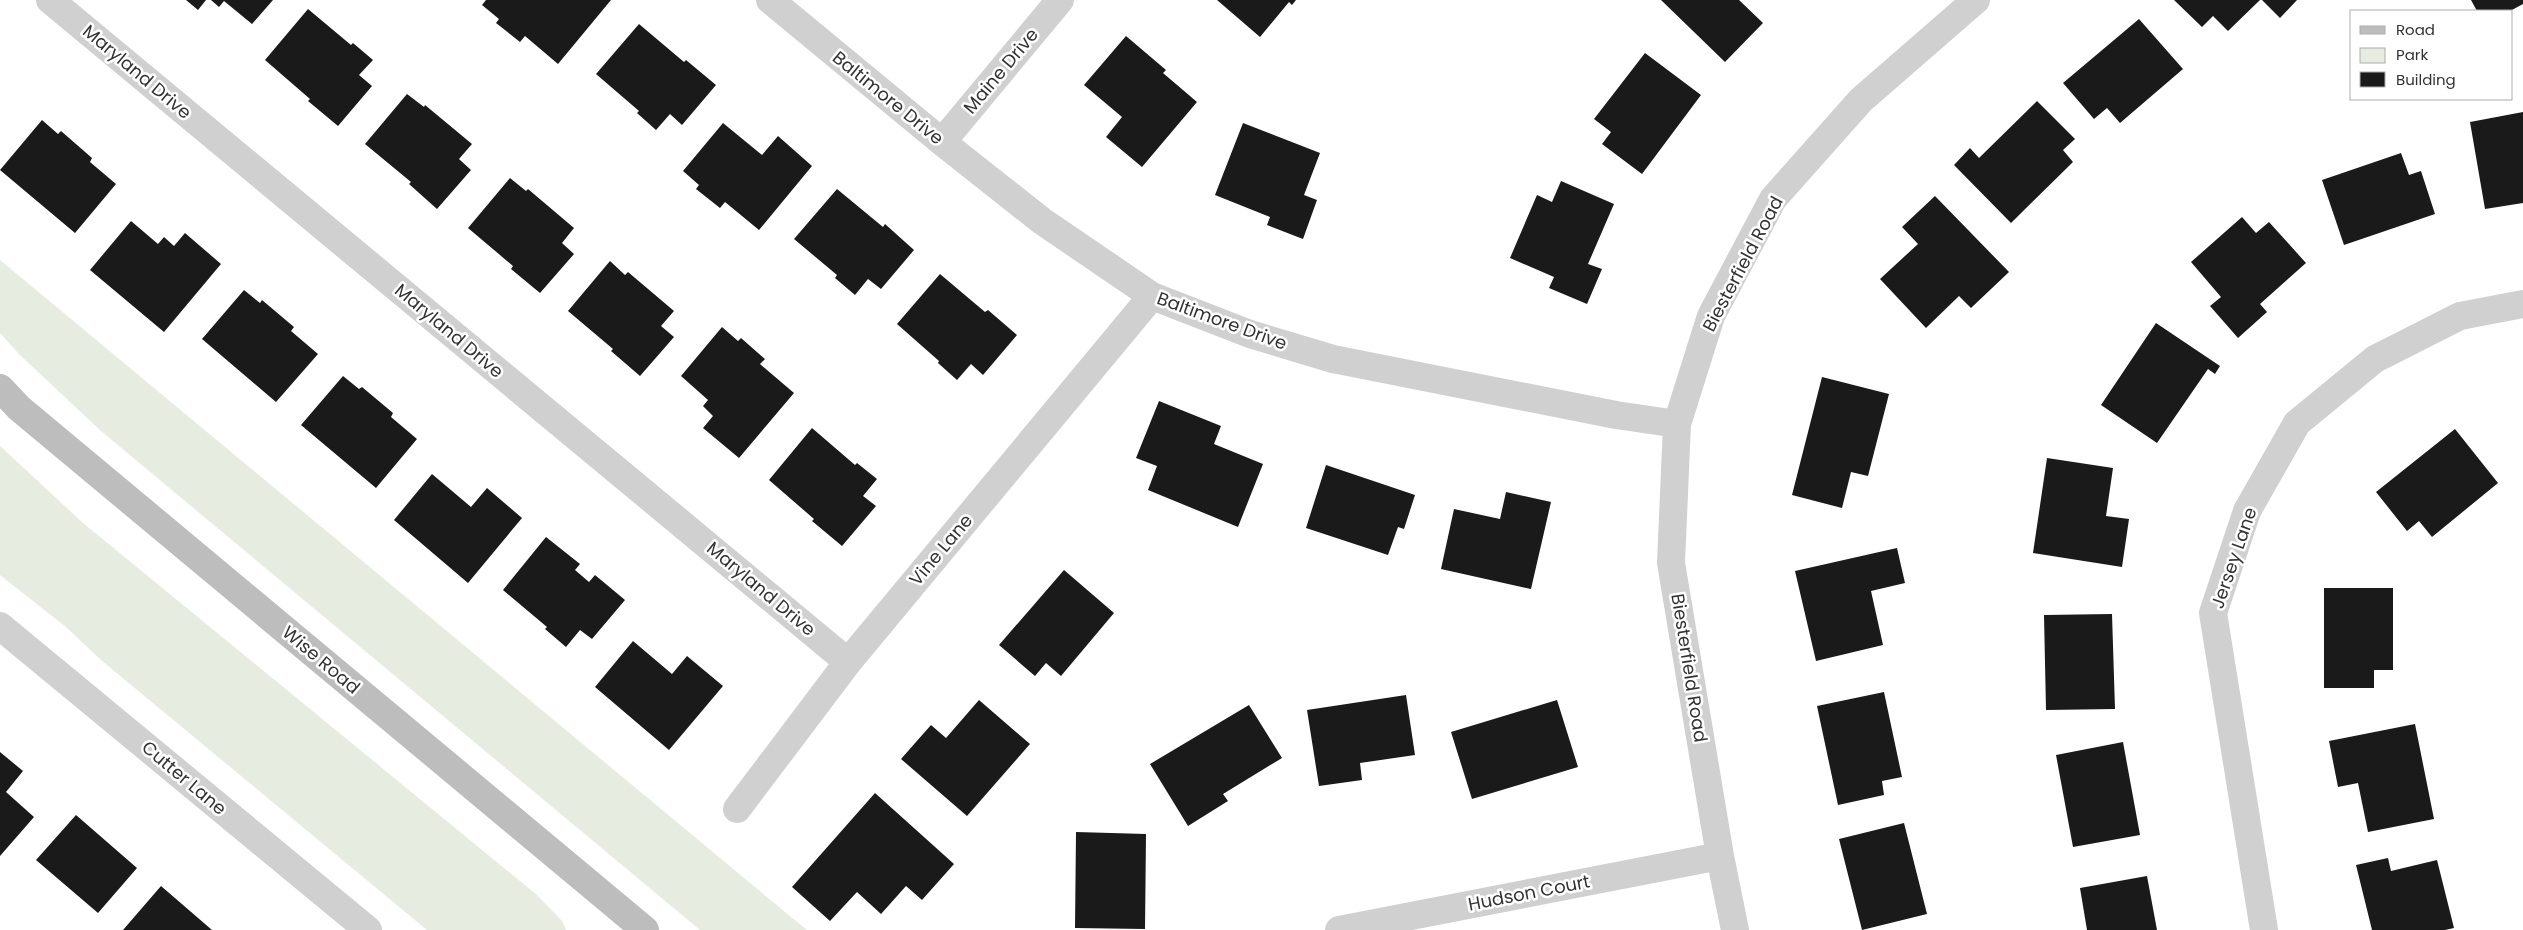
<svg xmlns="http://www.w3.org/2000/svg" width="2523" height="930" font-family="Poppins,sans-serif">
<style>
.green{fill:#e6ecdf}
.building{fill:#1a1a1a}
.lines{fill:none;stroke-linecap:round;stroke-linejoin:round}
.street{stroke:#d0d0d0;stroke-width:28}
.secondary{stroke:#bdbdbd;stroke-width:28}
.labels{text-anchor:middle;stroke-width:5;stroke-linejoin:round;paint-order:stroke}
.street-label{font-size:18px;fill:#333;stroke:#fff}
</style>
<rect width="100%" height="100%" fill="#fff"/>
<path class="green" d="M0 260 785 912 807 930H700L101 431 19 354 0 333Z
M0 446 83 523 537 895 562 921 566 930H427L101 660 66 627 0 575Z"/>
<path class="building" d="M186 0H206L198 10Z
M211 0H273L252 24 224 1 219 7Z
M486 0H611L558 64 525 36 520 42 496 23 499 19 482 5Z
M1217 0H1296L1292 5 1289 2 1260 37Z
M1661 0H1739L1763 23 1725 62Z
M2174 0H2260L2228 31 2213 16 2202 27Z
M2262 0H2297L2280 18Z
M2471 0H2523V4L2510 11H2477Z
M308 9 351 45 353 43 373 60 359 75 372 86 338 126 308 101 310 99 265 60Z
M2139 19 2183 69 2120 123 2107 108 2094 119 2063 83Z
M639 24 684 62 686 60 716 85 682 125 670 114 656 130 637 113 639 111 596 74Z
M1126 36 1166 70 1163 73 1197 102 1142 167 1106 137 1122 117 1084 85Z
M1645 53 1701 95 1642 174 1602 144 1611 132 1594 119Z
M407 94 424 107 425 105 472 144 459 159 471 170 437 209 409 184 411 182 365 144Z
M2037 101 2075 139 2063 150 2073 162 2011 223 1954 165 1970 148 1979 158Z
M2523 112V203L2485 209 2470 122Z
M42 120 58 134 61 131 92 158 90 162 116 184 75 233 0 170Z
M723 123 762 155 778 136 812 166 759 230 725 202 720 208 696 189 699 185 683 171Z
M1243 123 1320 153 1304 195 1317 200 1303 239 1267 225 1270 217 1215 195Z
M2401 153 2409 175 2421 171 2435 214 2344 245 2322 180Z
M510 178 526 191 528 189 574 228 562 243 574 254 540 293 511 269 513 266 468 228Z
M1561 181 1614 204 1588 264 1602 269 1587 304 1549 288 1554 277 1510 258 1537 195 1552 202Z
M837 189 883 227 885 224 914 250 881 289 868 279 855 295 835 278 837 275 794 239Z
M1935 196 2009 272 1971 308 1959 296 1926 328 1880 279 1918 244 1902 227Z
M2242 217 2256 233 2269 222 2306 263 2260 304 2267 312 2238 338 2210 306 2221 297 2191 262Z
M131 221 158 244 164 237 174 246 185 233 221 264 164 332 90 270Z
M610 261 625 275 628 272 674 311 661 326 674 337 640 376 611 351 613 349 568 311Z
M940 274 985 312 988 310 1017 335 983 375 971 364 957 380 938 363 939 361 897 324Z
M244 290 260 303 262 300 294 327 291 331 318 354 276 402 202 339Z
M2156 323 2220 366 2215 374 2208 369 2157 443 2101 405Z
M722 327 738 341 741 338 765 359 760 364 794 393 739 458 703 428 713 416 703 406 708 400 681 376Z
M343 376 359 389 362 387 393 413 391 417 417 439 376 488 301 425Z
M1822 377 1889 394 1868 476 1851 472 1842 508 1792 495Z
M1159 401 1221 426 1214 444 1263 464 1238 527 1148 490 1157 466 1136 458Z
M812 428 855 465 857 463 877 479 863 496 876 506 842 546 812 521 814 519 769 480Z
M2455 429 2498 483 2432 537 2419 521 2407 531 2376 492Z
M2047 458 2113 468 2106 516 2129 519 2122 567 2033 553Z
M1326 465 1415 495 1404 529 1398 527 1388 555 1306 528Z
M432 474 471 507 487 488 522 518 468 583 394 520Z
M1506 492 1551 502 1531 589 1441 569 1454 509 1500 519Z
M546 537 580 564 575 570 589 582 595 575 625 600 592 639 580 630 566 647 545 629 547 627 503 590Z
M1897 548 1905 583 1871 591 1883 645 1816 661 1795 571Z
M1064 570 1114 613 1061 676 1046 663 1035 676 999 645Z
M2324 588H2393V670H2374V688H2324Z
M2112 614 2115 709 2046 710 2044 615Z
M633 641 672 674 687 656 723 686 669 750 595 687Z
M1884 692 1902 777 1882 781 1884 795 1838 805 1817 706Z
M1406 695 1415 755 1360 763 1362 780 1319 786 1307 710Z
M979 700 1030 744 967 816 901 759 931 725 946 738Z
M1557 700 1578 767 1472 799 1451 732Z
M1249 705 1282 758 1223 794 1228 801 1188 826 1150 764Z
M2415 724 2434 819 2368 832 2358 783 2338 787 2329 741Z
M2123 742 2140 835 2073 847 2056 755Z
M0 752 23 771 6 792 34 817 0 856Z
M875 793 954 864 922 900 906 886 881 914 857 892 830 921 792 887Z
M76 815 137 868 98 913 36 860Z
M1904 823 1927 914 1862 930 1839 839Z
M1076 832 1146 834 1145 929 1075 928Z
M2388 858 2391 871 2437 860 2454 928 2445 930H2372L2356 865Z
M2147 876 2157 930H2087L2080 888Z
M161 886 212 930H123Z"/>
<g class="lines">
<path class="street" d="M50 0 848 662
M770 0 942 142 1042 221 1152 296 1250 334 1333 359 1616 415 1677 424
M942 142 1060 0
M0 626 368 930
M737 809 848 662 1152 296
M1339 930 1720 856
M1735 930 1720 856 1671 563 1677 424 1711 316 1773 199 1861 100 1976 0
M2264 930 2213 613 2247 511 2297 423 2375 359 2460 316 2523 304"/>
<path class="secondary" d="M0 388 19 408 645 930"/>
</g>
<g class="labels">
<g class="street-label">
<text transform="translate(1001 71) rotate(-50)" y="6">Maine Drive</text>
<text transform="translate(137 72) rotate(40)" y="6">Maryland Drive</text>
<text transform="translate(888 98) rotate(39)" y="6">Baltimore Drive</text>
<text transform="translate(1743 264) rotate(-62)" y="6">Biesterfield Road</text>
<text transform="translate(1222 321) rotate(20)" y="6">Baltimore Drive</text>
<text transform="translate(449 331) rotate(40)" y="6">Maryland Drive</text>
<text transform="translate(941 550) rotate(-50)" y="6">Vine Lane</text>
<text transform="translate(2234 558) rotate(-71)" y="6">Jersey Lane</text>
<text transform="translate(761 589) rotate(40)" y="6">Maryland Drive</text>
<text transform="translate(321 660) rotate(40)" y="6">Wise Road</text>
<text transform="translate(1689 668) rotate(81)" y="6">Biesterfield Road</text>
<text transform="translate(184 778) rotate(40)" y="6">Cutter Lane</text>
<text transform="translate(1529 893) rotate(-11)" y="6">Hudson Court</text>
</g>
</g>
<rect x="2350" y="10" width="162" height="90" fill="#ffffff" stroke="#adadad"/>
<rect x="2360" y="26" width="25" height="8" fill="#bdbdbd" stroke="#adadad"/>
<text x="2396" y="35" font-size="15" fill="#333333">Road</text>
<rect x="2360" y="48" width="25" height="15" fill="#e6ecdf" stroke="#adadad"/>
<text x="2396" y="60" font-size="15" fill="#333333">Park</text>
<rect x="2360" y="72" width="25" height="15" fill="#1a1a1a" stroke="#adadad"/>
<text x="2396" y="85" font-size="15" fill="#333333">Building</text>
</svg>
